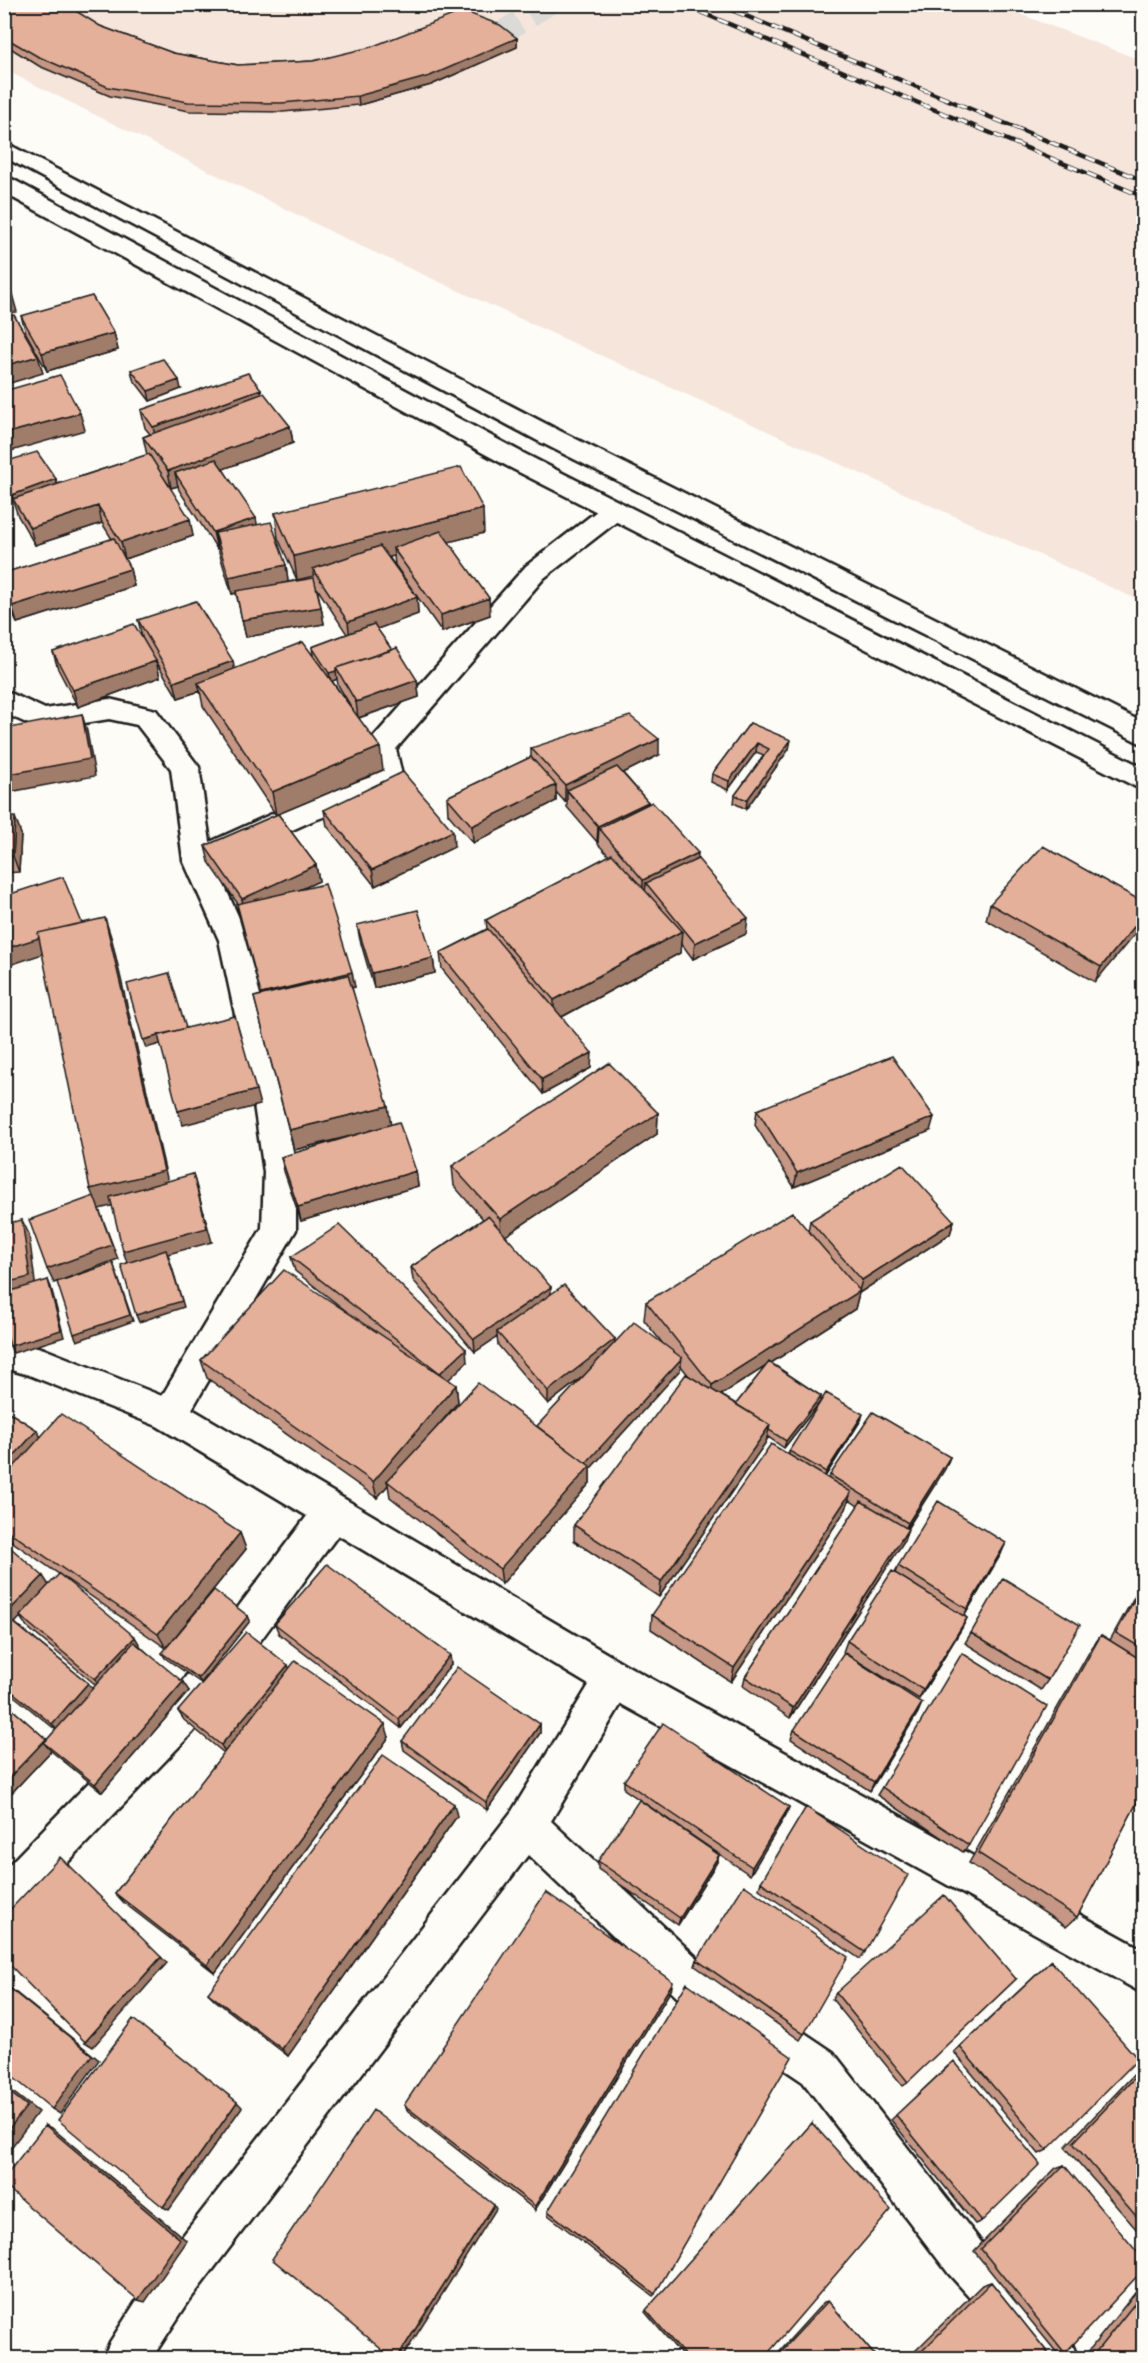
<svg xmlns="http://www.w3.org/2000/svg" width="1148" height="2363" font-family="Dekko,sans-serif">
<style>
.built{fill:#f6e5db}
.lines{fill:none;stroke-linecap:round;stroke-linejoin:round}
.minor-tunnel{stroke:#dbdad6;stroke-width:23;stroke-dasharray:23 12;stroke-linecap:butt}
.minor-casing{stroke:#1c1c1c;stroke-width:5}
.highway-casing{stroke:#1c1c1c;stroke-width:5}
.minor{fill:#fdfcf7;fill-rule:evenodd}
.highway{fill:#fdfcf7;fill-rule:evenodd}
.rail-casing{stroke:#1c1c1c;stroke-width:4.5}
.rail{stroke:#fdfcf7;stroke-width:3;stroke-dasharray:10;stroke-linecap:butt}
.wall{fill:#c59784;stroke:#1c1c1c;stroke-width:1.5;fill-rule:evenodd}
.shaded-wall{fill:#a07b6b;stroke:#1c1c1c;stroke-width:1.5}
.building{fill:#e5b099;stroke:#1c1c1c;stroke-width:1.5}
</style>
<rect width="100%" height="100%" fill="#fdfcf7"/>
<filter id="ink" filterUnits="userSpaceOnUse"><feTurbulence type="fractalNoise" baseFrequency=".0167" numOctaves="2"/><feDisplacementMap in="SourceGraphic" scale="12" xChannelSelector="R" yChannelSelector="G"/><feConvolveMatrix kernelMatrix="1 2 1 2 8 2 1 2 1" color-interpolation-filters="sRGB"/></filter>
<g filter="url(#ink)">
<path class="built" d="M4 5H996L1143 61V602L356 244 5 70Z"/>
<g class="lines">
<path class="minor-tunnel" d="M468 50 500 34 548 4"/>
<g class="minor-casing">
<path id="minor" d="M615 501 624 504 628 510 624 516 544 578 396 749 402 775 391 793 312 821 215 865 249 940 285 1098 296 1172V1230L192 1409 628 1666 1144 1950V1994L621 1704 551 1821 709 1969 833 2052 981 2242 1071 2342 1078 2358H1025L949 2274 803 2082 679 1999 528 1855 189 2301 152 2358H103L110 2342 157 2269 512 1811 589 1685 338 1535 193 1732 18 1914 4 1920V1870L165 1704 307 1516 157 1426 29 1375 4 1368V1337L44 1349 162 1396 262 1228 264 1172 253 1098 219 940 183 860 171 769 137 725 109 719 42 730 4 713V690L45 709 109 699 156 710 199 767 210 842 292 805 371 777 373 774 367 747 371 740 526 566 606 504Z"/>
</g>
<g class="highway-casing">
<path id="highway" d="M4 142 556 429 1144 723V745L538 441 4 157Z
M4 177 12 179 525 454 1144 768V791L507 466 4 193Z"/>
</g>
<use href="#minor" class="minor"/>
<use href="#highway" class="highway"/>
<g class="rail-casing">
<path id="rail" d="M681 4 1144 197
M717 4 1144 181"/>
</g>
<use href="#rail" class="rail"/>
</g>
<path class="wall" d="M4 4 100 26 173 53 238 65 313 61 517 38V47L431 85 359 105 283 112 189 111 110 96 39 66 4 44Z
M21 316 114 333 118 350 47 371 26 333Z
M131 370 181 389 150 401 133 379Z
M261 389 262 394 290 426 293 443 223 469 257 525 286 565 288 582 297 580 278 538 275 513 484 533 448 542 490 615 442 632 395 565 394 556 389 557 417 597 418 614 377 629 392 650 417 680 419 697 359 718 383 770 278 814 316 865 319 881 301 889 355 987 352 988 390 1125 416 1171 418 1186 301 1221 284 1171 281 1157 356 1135 294 1150 254 997 261 995 240 920 237 904H238L209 862 205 846 276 815 203 706 200 691 178 698 156 661 160 677 78 707 58 669 53 652 142 637 138 620 234 669 313 655 312 647 347 634 317 588 321 607 324 624 246 637 236 593 232 594 218 549H217L179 490 178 486 171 488 163 477 193 536 125 559 130 569 134 586 17 623 4 597V573L112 539 102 523 35 545 18 516 14 504 4 488V462L56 479 57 484 147 455 143 437 150 434 145 428 141 410ZM337 679 338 685 353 710 332 681Z
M750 723 789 749 746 809 734 803 735 795 764 755 756 752 728 790 711 782 712 774Z
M531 748 659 755 623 773 648 802V804L697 859 746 934 693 959 681 943 680 953 562 1017 591 1068 543 1094 442 969 440 953 487 929 486 920 609 856 598 844V842H597L567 807V801L565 802 556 792V801L473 843 448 814 447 797 531 757Z
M324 810 454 847 375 886 327 826Z
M4 818 21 834 19 872 4 873Z
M1143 902 1095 982 986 920 990 904Z
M357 925 433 958 435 973 374 988 360 940Z
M757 1110 930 1131 794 1187 755 1125Z
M658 1113 657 1134 505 1236 551 1295 615 1343 663 1344 644 1320 646 1302 808 1231 810 1221H954L950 1234 859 1293 855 1309 771 1363 821 1396 820 1402 784 1448 768 1437 766 1442 659 1597 574 1541V1525L689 1376 681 1366 680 1370 590 1469V1483L502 1584 390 1497 388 1485 377 1498 207 1378 201 1360 346 1311 295 1271 291 1257 467 1362 448 1379 456 1385 458 1402 439 1424 537 1427 583 1377 548 1404 498 1345 497 1337 475 1352 413 1280 411 1267 483 1219 454 1186 452 1166ZM766 1366 736 1404 721 1395Z
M4 1409 41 1437 240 1533 246 1549 166 1648 4 1536Z
M861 1420 825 1477 829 1479 830 1475 950 1457 945 1469 907 1529 904 1541 790 1718 743 1686 745 1677 858 1506 849 1500 846 1509 731 1682 651 1629 652 1615 789 1454V1451Z
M4 1542 49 1585 141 1647 189 1691 102 1792 51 1751 4 1801V1702L47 1740 56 1730 4 1688ZM20 1617 27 1627 96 1685 93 1689 88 1683 15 1623Z
M1001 1554 964 1616 967 1618 962 1628 919 1699 843 1652 847 1641 895 1573 898 1566Z
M1143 1581V1791L1077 1917 1066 1927 969 1863 1091 1649 1101 1635 1110 1640Z
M248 1616 250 1621 201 1683 165 1658 162 1653Z
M275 1624 450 1655 451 1665 401 1728 279 1634Z
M971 1633 1048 1680 1041 1690 965 1643Z
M290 1668 389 1737 215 1973 124 1903 115 1893 224 1753 184 1720 178 1711Z
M922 1703 870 1791 791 1739 794 1730Z
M540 1724V1733L487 1810 404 1750 402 1741Z
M624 1781 789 1807 786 1815 750 1875 624 1789Z
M882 1787 969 1845 963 1852 877 1795Z
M457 1816 288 2056 216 2001 208 1993Z
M719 1855 717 1862 678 1925 598 1869V1861Z
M761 1882 865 1952 860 1959 759 1889Z
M697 1960 804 2034 800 2040 695 1966Z
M1051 1961 1047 2150 1039 2154 954 2052Z
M1016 1979 903 2086 832 1999 836 1993Z
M671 1990 535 2210 408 2111 404 2105Z
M1143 2065V2237L1065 2147Z
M948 2066 982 2221 975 2224 891 2120Z
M812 2123 764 2358H684L645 2312Z
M1064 2165 1065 2353H1057L974 2251 1056 2168Z
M548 2211 655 2294 653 2296 548 2215Z
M991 2282 1052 2358H908L982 2285Z
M1143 2283V2358H1083Z
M828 2301 877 2358H773L824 2302Z"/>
<path class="shaded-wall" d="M517 38V47L431 85 359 105 358 96Z
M12 294 17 312 4 314V295Z
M114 333 118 350 47 371 42 353Z
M38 356 43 373 4 385V366Z
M179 380 181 389 150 401 148 391Z
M261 389 264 407 157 444 153 427Z
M80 413 85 430 4 453V434Z
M290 426 293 443 183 484 175 473 178 486 171 488 168 471Z
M56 479 58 489 13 499 12 495Z
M98 506 102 523 35 545 30 528Z
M483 509 484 533 398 555 393 548 394 556 317 575 313 569 314 576 297 580 294 556Z
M256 518 259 535 215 533 218 549H217L213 532Z
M190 519 193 536 125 559 121 542Z
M286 565 288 582 232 594 229 577Z
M130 569 134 586 17 623 12 606Z
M417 597 418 614 350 639 348 622Z
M489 598 490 615 442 632 441 615Z
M321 607 324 624 246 637 242 620Z
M156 661 160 677 78 707 73 690Z
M233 661 236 678 198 683 200 691 178 698 174 682Z
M336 671 337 679 331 682 329 673Z
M417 680 419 697 358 718 356 702Z
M82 714 87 731 95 776 4 793V775Z
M659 739V755L573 798 567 790V801L565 802V785Z
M791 740 789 749 746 809 747 800Z
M757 743 756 752 728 790 729 781Z
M380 747 383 770 276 815 272 792Z
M556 785V801L473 843 472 826Z
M648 802V818L599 828 598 842H597L598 826Z
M15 817 21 834 19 872 13 856Z
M453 831 454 847 375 886 372 870Z
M698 853 697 870 646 883 645 895 643 896V880Z
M316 865 319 881 245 915 242 899Z
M1143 916V924L1095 982 1101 967Z
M105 918 112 940 170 1191 99 1209 118 1259 54 1283 47 1269 98 1209 90 1189Z
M748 918 746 934 693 959 695 943Z
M82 923 87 939 4 967V949Z
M682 931 680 953 554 1021V1000Z
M433 958 435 973 374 988 372 973Z
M352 972 355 987 265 1009 261 994Z
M186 1028 188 1036 146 1048 143 1040Z
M592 1053 591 1068 543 1094 542 1079Z
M256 1090 260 1105 183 1125 178 1111Z
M388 1106 391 1126 294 1150 289 1130Z
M658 1113 657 1134 501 1239 500 1219Z
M934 1117 930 1131 794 1187 797 1173Z
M416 1171 418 1186 301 1221 298 1207Z
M193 1174 212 1242 168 1254 184 1307 139 1322 136 1315 128 1265 123 1251Z
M22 1220 29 1234 36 1290 4 1298V1283Z
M954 1221 950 1234 859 1293 855 1309 710 1402 712 1385 859 1291 862 1280Z
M113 1263 133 1321 77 1341 74 1334Z
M48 1280 51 1287 64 1337 13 1353 10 1346Z
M551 1287V1300L497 1332V1337L475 1352 474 1339Z
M615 1339 614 1352 548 1404V1391Z
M466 1349 467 1362 442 1386 440 1373Z
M682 1358 680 1370 590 1469V1483L502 1584 500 1569 585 1463Z
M456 1385 458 1402 390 1483 387 1481 388 1485 377 1498 373 1482Z
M821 1396 820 1402 784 1448 786 1441Z
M863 1414 861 1420 824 1478 826 1472Z
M770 1425 766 1442 659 1597 661 1582Z
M37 1430 44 1443 4 1488V1467Z
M950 1457 945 1469 903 1534 908 1523Z
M851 1492 846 1509 731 1682 734 1668Z
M908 1529 904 1541 790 1718 793 1708Z
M240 1533 246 1549 166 1648 158 1634Z
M1006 1543 1001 1554 962 1620 967 1609Z
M43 1576 50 1587 4 1634V1616Z
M248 1616 250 1621 201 1683 198 1678Z
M967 1618 962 1628 919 1699 923 1690Z
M135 1637 141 1647 101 1689 95 1679Z
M450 1655 451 1665 401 1728 399 1719Z
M288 1665 292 1674 226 1754 221 1745Z
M183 1682 189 1691 102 1792 95 1784Z
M88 1683 95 1692 59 1733 52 1724Z
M922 1703 918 1713 870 1791 874 1782Z
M385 1724 389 1737 215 1973 207 1965Z
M540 1724V1733L487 1810 486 1802Z
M46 1739 53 1748 44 1743 51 1751 4 1801V1783Z
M454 1804 457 1816 288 2056 282 2049Z
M789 1807 786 1815 750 1875 752 1867Z
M719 1855 717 1862 678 1925 680 1918Z
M161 1957 167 1963 93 2047 85 2042Z
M673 1982 671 1990 535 2210V2206Z
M4 1983 99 2060 60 2114 52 2109Z
M4 2085 38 2112 4 2157Z
M237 2102 242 2107 169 2210 163 2207Z
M45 2125 53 2129 187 2241 145 2302 138 2300Z
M494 2205 496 2209 402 2358H397Z"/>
<path class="building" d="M4 4H65L100 26 173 53 238 65 313 61 371 47 463 11 500 25 517 38 430 76 358 96 282 103 188 102 108 87 37 56 4 37Z
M4 267 12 294 4 295Z
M92 296 114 333 42 353 21 316Z
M14 315 38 356 4 366V317Z
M163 359 179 380 148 391 131 370Z
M248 373 261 389 153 427 141 410Z
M60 375 80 413 4 434V391Z
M264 393 290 426 168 471 143 437Z
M37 452 56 479 12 495 4 483V462Z
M149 454 190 519 121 542 98 506 30 528 13 499Z
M216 459 256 518 213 532 175 473Z
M461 467 483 509 294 556 275 513Z
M271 522 286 565 229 577 215 533Z
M441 531 489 598 441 615 393 548Z
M114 538 130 569 12 606 4 591V573Z
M380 546 417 597 348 622 313 569Z
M314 578 321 607 242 620 236 591Z
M196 601 233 661 174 682 138 620Z
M134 624 156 661 73 690 53 652Z
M374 624 392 650 336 668V671L329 673 312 647Z
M303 642 380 747 272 792 198 683Z
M397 648 417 680 356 702 336 668Z
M82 714 90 759 4 775V729Z
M630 716 659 739 565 785 531 748Z
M750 723 791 740 747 800 735 795 769 749 757 743 729 781 712 774Z
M531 757 556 785 472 826 447 797Z
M617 767 648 802 598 826 567 790Z
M403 772 453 831 372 870 324 810Z
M652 802 698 853 643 880 599 828Z
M278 814 316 865 242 899 205 846Z
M15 817 13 856 4 857V818Z
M1043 846 1143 902V916L1101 967 990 904Z
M612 854 682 931 554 1000 486 920Z
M698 859 748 918 695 943 646 883Z
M63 877 82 923 38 933 39 938 4 949V896Z
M325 884 352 972 261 994 237 904Z
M418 910 433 958 372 973 357 925Z
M105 918 164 1171 90 1189 38 933Z
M488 929 592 1053 542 1079 440 953Z
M169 973 186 1028 143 1040 127 984Z
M348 975 388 1106 289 1130 254 997Z
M235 1016 256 1090 178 1111 158 1035Z
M892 1056 934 1117 797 1173 757 1110Z
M609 1063 658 1113 500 1219 452 1166Z
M399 1122 416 1171 298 1207 281 1157Z
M902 1164 954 1221 862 1280 810 1221Z
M193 1174 207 1228 123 1251 110 1197Z
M94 1196 112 1245 47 1269 29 1220Z
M792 1212 860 1291 712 1385 646 1302Z
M488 1216 551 1287 474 1339 411 1267Z
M22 1220 30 1277 4 1283V1224Z
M339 1225 466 1349 440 1373 291 1257Z
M166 1250 182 1301 136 1315 121 1265Z
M113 1263 130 1315 74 1334 57 1282Z
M284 1270 456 1385 373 1482 201 1360Z
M48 1280 61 1330 10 1346 4 1325V1293Z
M564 1285 615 1339 548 1391 497 1332Z
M634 1322 682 1358 586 1463 537 1426Z
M769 1362 821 1396 786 1441 769 1430 770 1425 736 1404Z
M686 1374 770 1425 661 1582 574 1525Z
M478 1383 590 1466 500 1569 387 1481Z
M826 1393 863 1414 826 1472 789 1451Z
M4 1409 37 1430 4 1467Z
M873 1412 950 1457 908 1523 830 1475Z
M61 1414 240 1533 158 1634 4 1528V1478Z
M771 1444 851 1492 734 1668 652 1615Z
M861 1501 908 1529 793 1708 745 1677Z
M938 1501 1006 1543 967 1609 898 1566Z
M4 1542 43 1576 4 1616Z
M327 1564 450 1655 399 1719 275 1624Z
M892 1571 967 1618 923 1690 847 1641Z
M59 1574 135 1637 95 1679 20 1616Z
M1003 1578 1080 1625 1048 1680 971 1633Z
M1143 1584V1649L1116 1633Z
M214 1590 248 1616 198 1678 162 1653Z
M8 1618 88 1683 52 1724 4 1685V1621Z
M246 1632 288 1665 221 1745 178 1711Z
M1101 1635 1143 1661V1791L1077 1917 978 1853Z
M134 1642 183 1682 95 1784 44 1743Z
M844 1653 922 1703 874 1782 794 1730Z
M962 1653 1047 1706 969 1845 882 1787Z
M295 1661 385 1724 207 1965 115 1893Z
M457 1667 540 1724 486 1802 402 1741Z
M4 1702 46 1739 4 1783Z
M663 1723 789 1807 752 1867 624 1781Z
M383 1755 454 1804 282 2049 208 1993Z
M639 1800 719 1855 680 1918 598 1861Z
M806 1807 908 1875 865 1952 761 1882Z
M60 1857 161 1957 85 2042 4 1959V1916Z
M744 1885 848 1957 804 2034 697 1960Z
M546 1892 673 1982 535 2206 404 2105Z
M944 1895 1016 1979 908 2082 836 1993Z
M1051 1961 1138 2059 1047 2150 960 2047Z
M687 1983 792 2057 655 2294 548 2211Z
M4 1984 92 2055 52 2109 4 2070Z
M133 2019 237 2102 163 2207 58 2120Z
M954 2061 1040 2164 982 2221 896 2115Z
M1143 2069V2224L1073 2143Z
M4 2088 27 2106 4 2135Z
M373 2110 494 2205 397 2358H392L272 2259Z
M812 2123 891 2210 764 2358H687L646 2310Z
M45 2125 180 2239 138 2300 4 2185V2178Z
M1064 2165 1143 2259V2270L1065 2353 981 2249Z
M991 2282 1052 2358H915Z
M1143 2293V2358H1091Z
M828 2301 877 2358H775Z"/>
</g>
<rect width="1148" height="2363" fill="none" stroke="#fdfcf7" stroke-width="24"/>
<rect x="12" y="12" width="1124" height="2339" fill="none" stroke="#1c1c1c" stroke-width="2" filter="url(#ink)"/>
</svg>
